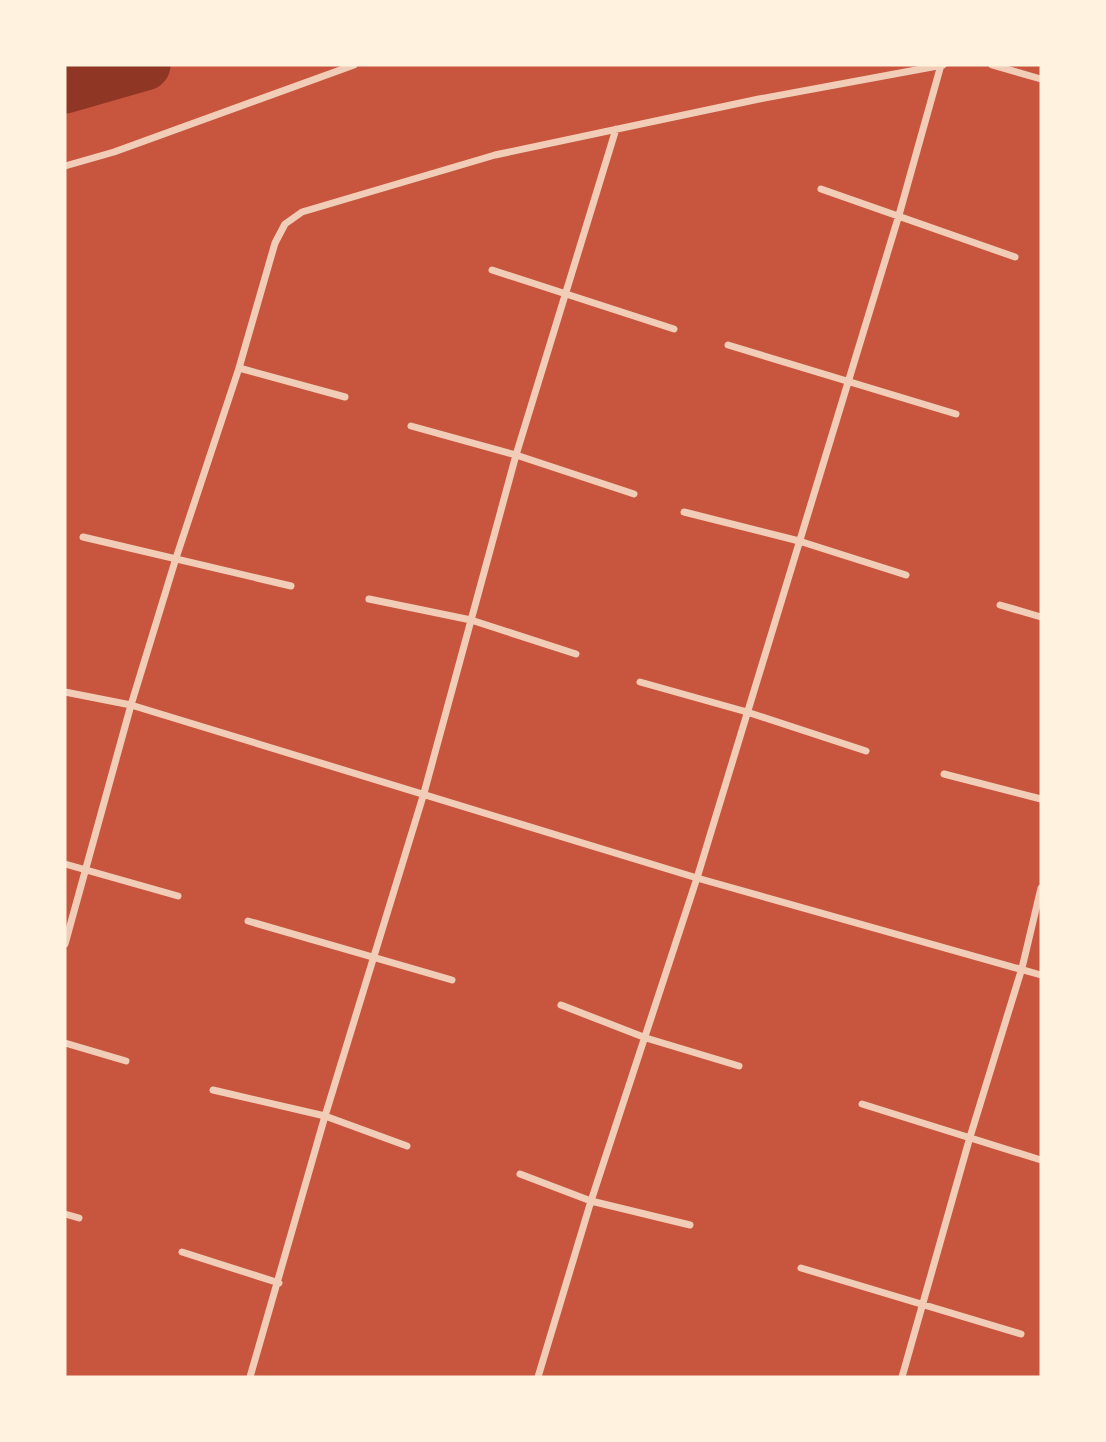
<svg xmlns="http://www.w3.org/2000/svg" width="1106" height="1442" font-family="Mulish,sans-serif">
<style>
.lines{fill:none;stroke-linecap:round;stroke-linejoin:round}
.river{stroke:#8f3625;stroke-width:51}
.minor{stroke:#f1ccb7;stroke-width:7}
</style>
<rect width="100%" height="100%" fill="#c8553d"/>
<g class="lines">
<path class="river" d="M65 88 145 65"/>
<path class="minor" d="M992 65 1041 79
M65 166 114 152 354 65
M821 189 1015 257
M492 270 674 329
M728 345 956 414
M239 368 345 397
M411 426 516 455 634 494
M684 512 799 541 906 575
M83 537 291 586
M369 599 471 620 576 654
M1000 605 1041 617
M640 682 747 712 866 751
M65 692 131 705 697 878 1041 975
M944 774 1041 799
M65 864 178 896
M248 921 452 980
M65 944 131 705 176 558 239 368 275 243 285 224 302 212 495 155 759 99 943 65
M561 1005 646 1038 739 1066
M65 1043 126 1061
M213 1090 325 1116 407 1146
M862 1104 1041 1160
M520 1174 591 1201 690 1225
M65 1214 79 1218
M182 1252 279 1283
M801 1268 1021 1334
M250 1377 325 1116 424 793 516 455 616 129
M538 1377 591 1201 697 878 899 215 941 65
M902 1377 970 1137 1022 968 1041 888"/>
</g>
<rect width="1106" height="1442" fill="none" stroke="#fff3e0" stroke-width="133"/>
</svg>
